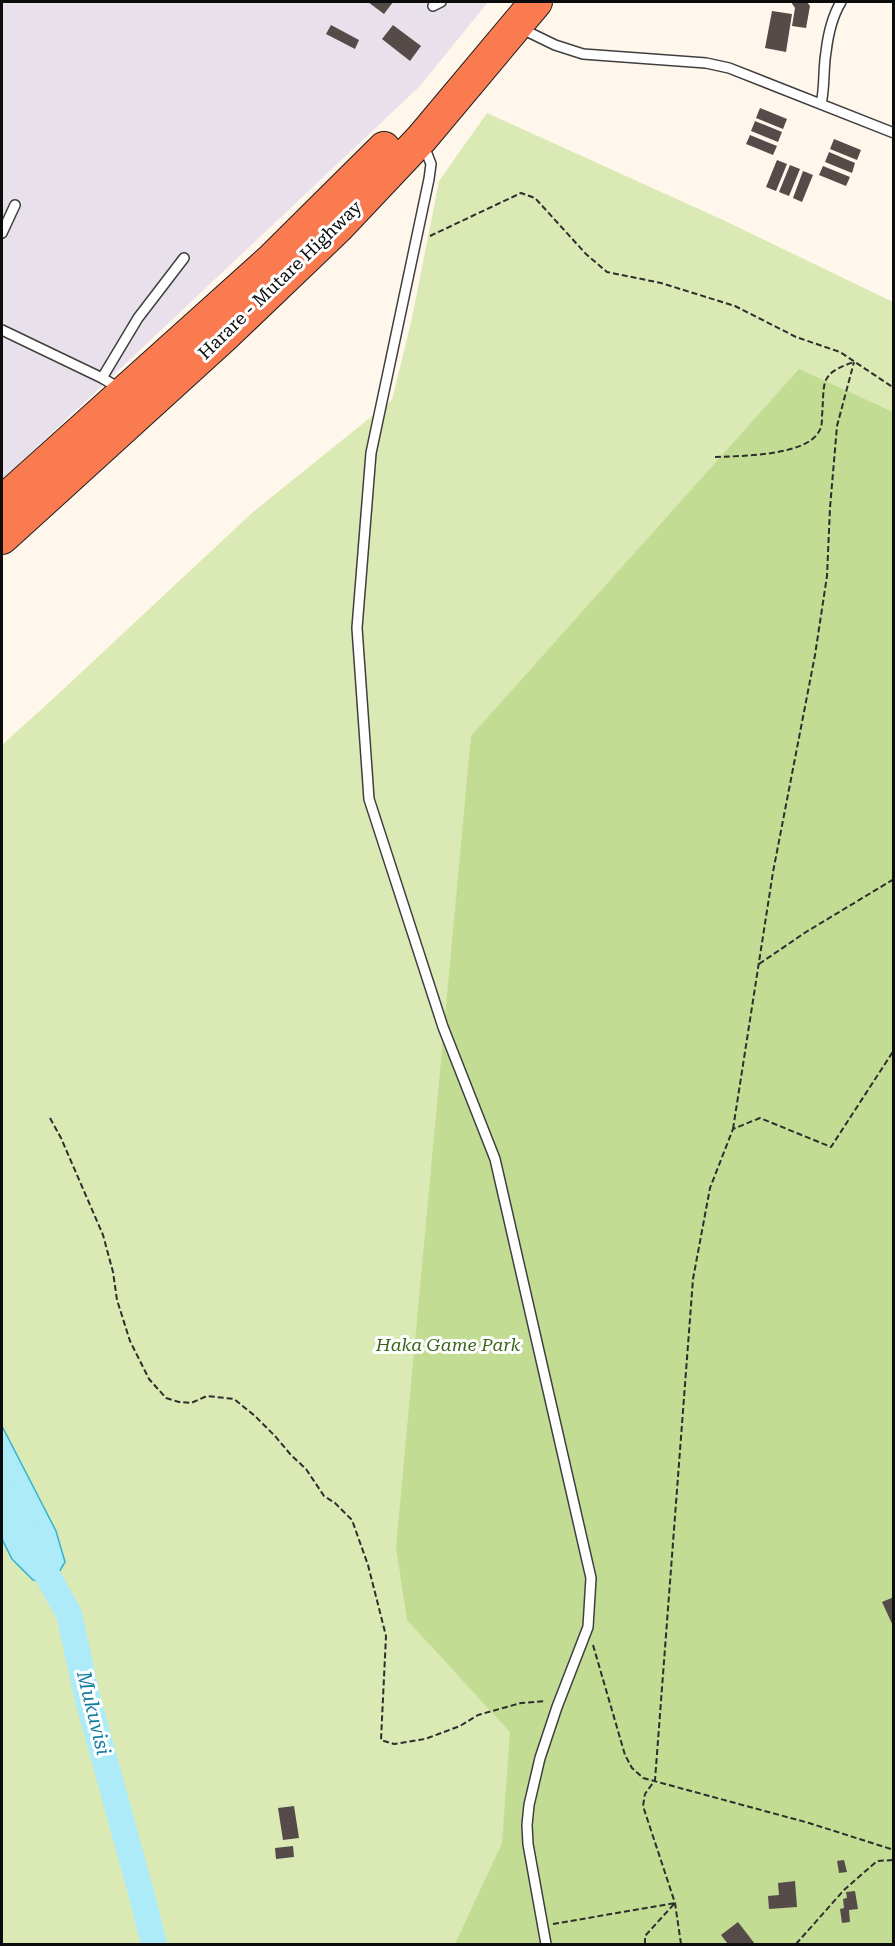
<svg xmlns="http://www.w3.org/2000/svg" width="895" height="1946" font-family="'Roboto Serif',serif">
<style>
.industrial{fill:#e8e0eb}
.green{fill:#dbeab4}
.forest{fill:#c2dc93}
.water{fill:#aeebf8;stroke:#33b2d2;stroke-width:1.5}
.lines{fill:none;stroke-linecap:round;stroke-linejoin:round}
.river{stroke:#aeebf8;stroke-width:26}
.building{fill:#554b48}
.lane-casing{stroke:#3f3f3f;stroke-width:12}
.highway-casing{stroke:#1d1d1d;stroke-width:34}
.path{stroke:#2e2e2e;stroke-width:2;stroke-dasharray:6 3;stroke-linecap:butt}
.lane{stroke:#fff;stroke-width:9}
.highway{stroke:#f97b4f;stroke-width:32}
.labels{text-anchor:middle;stroke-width:6;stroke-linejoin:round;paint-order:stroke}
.street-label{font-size:18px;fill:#0c0c0c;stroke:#fff}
.park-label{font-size:18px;font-style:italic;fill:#39661b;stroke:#fff}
.water-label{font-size:20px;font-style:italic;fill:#127fa1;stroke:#fff}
</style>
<rect width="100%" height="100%" fill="#fff7eb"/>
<path class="industrial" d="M2 2H488L420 86 2 480Z"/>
<path class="green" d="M487 113 723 220 893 302V1944H2V745L56 696 253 512 392 400 412 318 439 181Z"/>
<path class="forest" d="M799 369 893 412V1944H455L502 1843 510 1732 407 1620 396 1547 471 736Z"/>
<path class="water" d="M2 1426 56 1531 65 1562 54 1581 33 1580 12 1559 2 1539Z"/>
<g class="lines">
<path class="river" d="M2 1494 69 1614 88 1700 142 1896 154 1944"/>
</g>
<path class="building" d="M368 2H393L384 14Z
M791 2H807L810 6 806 28 792 26 795 8Z
M772 11 792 14 786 52 765 48Z
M331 25 359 40 355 49 326 34Z
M393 25 421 46 410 61 382 39Z
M760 108 787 119 783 129 756 118Z
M755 121 782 132 778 142 751 131Z
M750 135 777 146 773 155 746 144Z
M834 139 861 150 857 160 830 149Z
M829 152 855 163 852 173 825 162Z
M777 160 787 164 776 191 766 187Z
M790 165 800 169 789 196 779 192Z
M823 166 850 177 846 186 819 175Z
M803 171 813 175 802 202 793 198Z
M894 1597V1628L882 1602Z
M294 1806 299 1838 283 1840 278 1808Z
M293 1846 294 1857 276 1859 275 1848Z
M844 1860 847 1872 839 1873 837 1861Z
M795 1881 797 1907 769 1909 768 1896 779 1895 778 1883Z
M855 1891 858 1909 849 1910 850 1922 842 1923 840 1909 844 1908 843 1899 847 1898 846 1892Z
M738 1922 755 1944H728L721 1935Z"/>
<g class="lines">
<g class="lane-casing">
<path id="lane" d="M433 6 441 2
M520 28 555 45 583 54 706 63 729 68 894 133
M821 104C825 87 823 69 826 52 828 35 833 15 841 2
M424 146 431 164 429 179 371 453 357 628 369 799 443 1027 495 1159 591 1578 588 1627 557 1707 540 1758 529 1805 527 1825 528 1844 546 1944
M2 233 15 205
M2 330 102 378 121 389
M102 378 138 318 184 258"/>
</g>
<g class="highway-casing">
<path id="highway" d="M2 502 270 261 384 148
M2 538 223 337 337 228 422 138 536 2"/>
</g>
<path class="path" d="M430 236 521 193 535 198 586 254 607 272 661 283 735 306 796 337 840 352 894 388
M715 457C740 456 803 456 818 433 822 428 822 422 822 416 825 382 818 374 854 362
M759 964 806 932 894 879
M50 1118 61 1138 103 1235 113 1272 117 1300 130 1341 149 1379 166 1398 179 1402 191 1403 207 1396 234 1399 255 1416 275 1436 291 1455 306 1469 324 1496 335 1503 352 1520 368 1565 386 1636 381 1740 394 1744 425 1739 460 1726 478 1715 521 1703 546 1701
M733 1129 773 872 815 655 827 576 830 508 837 426 854 362
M593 1645 625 1755 632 1768 643 1778 809 1823 894 1850
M553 1924 675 1903
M645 1944V1936L675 1903
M681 1944 675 1903 643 1806 645 1794 655 1780 693 1279 710 1188 733 1129 760 1118 831 1147 894 1050
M796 1944 844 1890 877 1861 894 1860"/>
<use href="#lane" class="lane"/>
<use href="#highway" class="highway"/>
</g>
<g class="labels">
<g class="street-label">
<text transform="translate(280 280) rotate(-44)" y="6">Harare - Mutare Highway</text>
</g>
<g class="park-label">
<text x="448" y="1351">Haka Game Park</text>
</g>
<g class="water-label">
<text transform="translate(94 1713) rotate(76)" y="7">Mukuvisi</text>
</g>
</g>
<rect width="895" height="1946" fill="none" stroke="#0c0c0c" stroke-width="6"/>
</svg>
